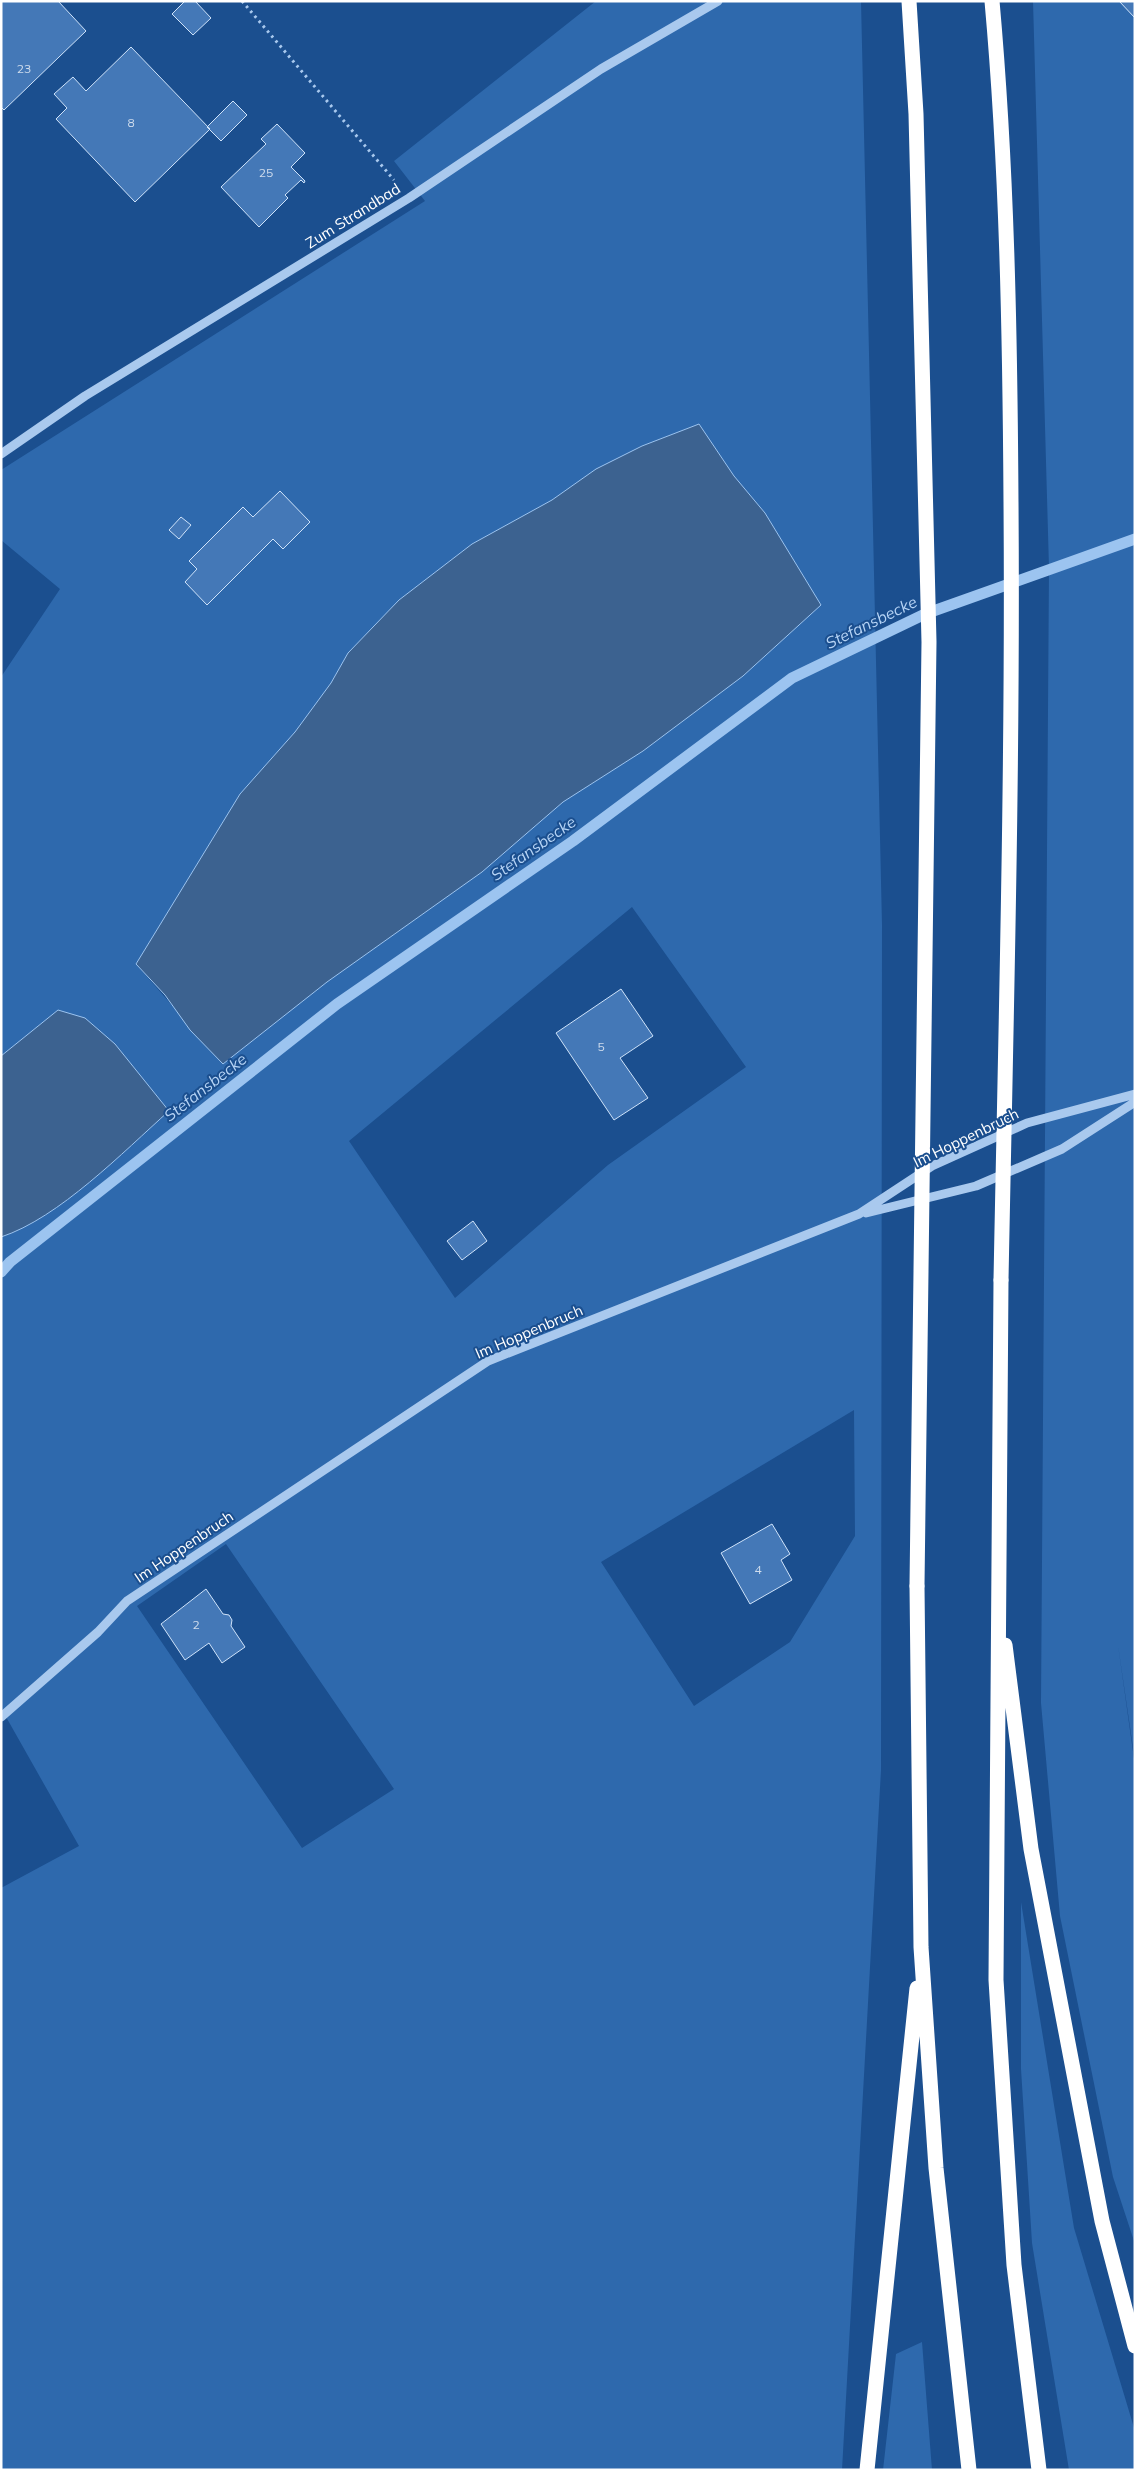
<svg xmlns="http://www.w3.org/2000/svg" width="1136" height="2471" font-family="Mulish,sans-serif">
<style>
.green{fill:#2e69ad;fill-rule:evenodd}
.water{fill:#3c6290;stroke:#9cc4f0}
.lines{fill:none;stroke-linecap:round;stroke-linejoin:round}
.stream{stroke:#9cc4f0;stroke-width:11}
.building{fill:#4478b7;stroke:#cfe3fa}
.path{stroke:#a9c9ee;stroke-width:3;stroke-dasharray:2.5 4;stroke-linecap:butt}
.minor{stroke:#a9c9ee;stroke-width:9}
.highway{stroke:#fff;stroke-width:15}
.highway-bridge{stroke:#fff;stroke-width:15}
.labels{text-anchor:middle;stroke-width:4;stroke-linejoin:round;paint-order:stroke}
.number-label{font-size:12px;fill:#d0dded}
.street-label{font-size:15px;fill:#fff;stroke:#1b4f8f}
.water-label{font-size:16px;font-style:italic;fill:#b5d3f5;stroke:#1b4f8f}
</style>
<rect width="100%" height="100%" fill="#1b4f8f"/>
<path class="green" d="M596 1H861L882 925 881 1770 842 2470H1V1888L79 1846 1 1708V1237C59 1218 123 1152 169 1111L115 1044 58 1010 1 1056V677L60 589 1 540V470L425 201 394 161ZM699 424 734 476 765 513 821 605 743 676 643 751 563 802 482 872 327 982 223 1064 136 964 240 794 295 732 331 683 348 653 399 600 472 544 552 500 596 470 642 446ZM632 907 746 1067 608 1165 455 1298 349 1141ZM854 1410 855 1536 790 1642 694 1706 601 1562ZM226 1544 394 1789 302 1848 137 1606Z
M1033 1H1135V1761L1118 1645 1135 1766V2244L1113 2177 1060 1916 1041 1703 1049 568Z
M1021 1902 1074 2228 1135 2431V2470H1069L1032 2243 1021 2069Z
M922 2342 932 2470H883L896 2354Z"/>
<path class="water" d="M699 424 734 476 765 513 821 605 743 676 643 751 563 802 482 872 327 982 223 1064 190 1030 165 995 136 964 240 794 295 732 331 683 348 653 399 600 472 544 552 500 596 469 642 446Z
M58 1010 85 1018 115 1044 169 1111C123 1152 59 1218 1 1237V1056Z"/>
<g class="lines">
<path class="stream" d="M1 1272 10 1262 337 1004 573 841 792 678 925 614 1135 539"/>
</g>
<path class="building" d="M1 1H58L86 31 4 110 1 107Z
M185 1H195L211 18 193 35 172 14Z
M1119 1H1135V18Z
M131 47 210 129 135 202 56 119 67 108 54 94 73 77 86 91Z
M233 101 247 115 221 141 207 127Z
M277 124 305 153 291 167 305 181 304 183 301 180 285 195 288 198 259 227 221 187 266 144 261 139Z
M280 491 310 522 283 549 273 539 207 605 185 582 197 569 189 561 243 507 253 517Z
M181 517 191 525 179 539 169 530Z
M621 989 653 1036 620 1058 648 1098 614 1120 556 1033Z
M473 1221 487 1241 462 1260 447 1241Z
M772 1524 790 1554 781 1560 792 1580 750 1604 721 1553Z
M206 1589 223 1614 229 1615 232 1620 231 1626 245 1647 222 1663 209 1643 185 1660 161 1624Z"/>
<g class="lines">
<path class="path" d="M242 1 394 180"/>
<path class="minor" d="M1 454 85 396 409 198 601 69 718 1
M866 1213 976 1186 1062 1149 1135 1102
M1 1717 98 1632 127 1601 488 1361 859 1214 932 1166 1027 1123 1135 1094"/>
<path class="highway" d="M1001 1280 996 1980 1014 2265 1039 2470
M917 1586 921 1947 936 2168 969 2470
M1005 1645 1031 1849 1102 2221 1135 2346
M867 2470 917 1988"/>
<path class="highway-bridge" d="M909 1 916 114 929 642 917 1586
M992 1C1007 168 1010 335 1011 502 1013 762 1006 1021 1001 1280"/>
</g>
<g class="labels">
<g class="number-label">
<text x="24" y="73">23</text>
<text x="131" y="127">8</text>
<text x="266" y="177">25</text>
<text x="601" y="1051">5</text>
<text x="758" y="1574">4</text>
<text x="196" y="1629">2</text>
</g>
<g class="street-label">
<text transform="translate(353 216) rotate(-32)" y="5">Zum Strandbad</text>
<text transform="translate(966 1138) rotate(-26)" y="5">Im Hoppenbruch</text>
<text transform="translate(529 1332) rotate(-23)" y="5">Im Hoppenbruch</text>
<text transform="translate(184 1547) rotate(-34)" y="5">Im Hoppenbruch</text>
</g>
<g class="water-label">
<text transform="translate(871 622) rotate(-26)" y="6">Stefansbecke</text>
<text transform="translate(533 848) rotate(-35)" y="6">Stefansbecke</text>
<text transform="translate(205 1087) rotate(-38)" y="6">Stefansbecke</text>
</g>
</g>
<rect width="1136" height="2471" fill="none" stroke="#ffffff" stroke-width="5"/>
</svg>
